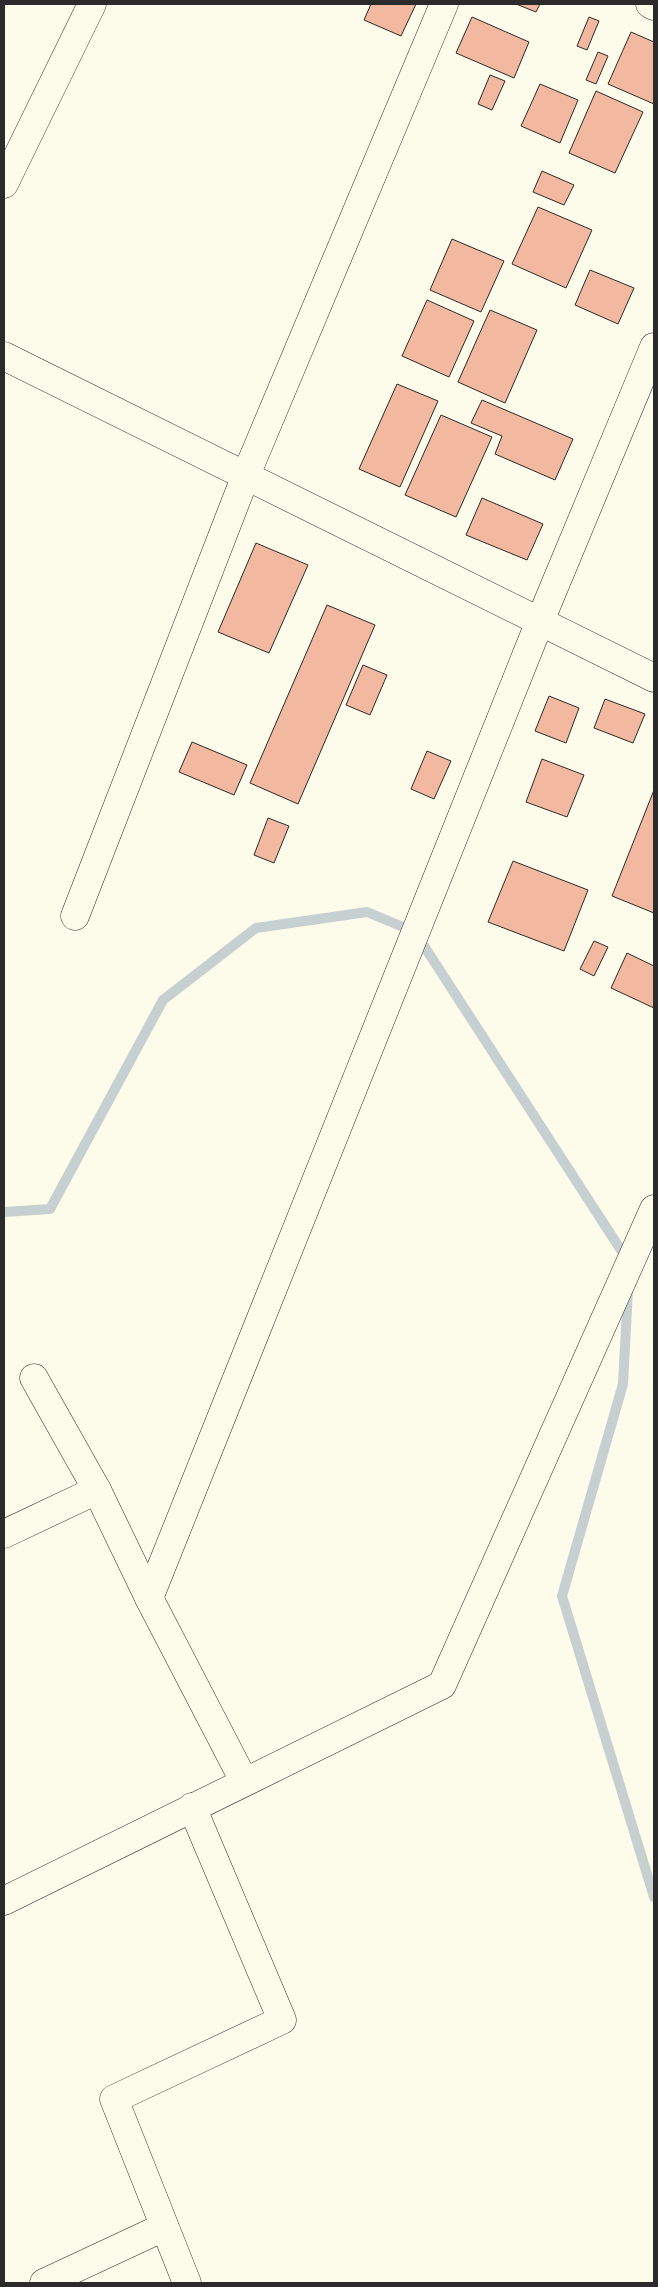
<svg xmlns="http://www.w3.org/2000/svg" width="658" height="2287" font-family="'Space Grotesk',sans-serif">
  <style>
    .lines { fill: none; stroke-linecap: round; stroke-linejoin: round }
    .stream { stroke: #c7d0d0; stroke-width: 10 }
    .building { fill: #f2b8a0; stroke: #2b2b2b }
    .street-casing { stroke: #2b2b2b; stroke-width: 29 }
    .street { stroke: #fdfbea; stroke-width: 28 }
  </style>
  <rect width="100%" height="100%" fill="#fdfbea"/>
  <g class="lines">
    <!-- stream -->
    <g class="stream">
      <path d="M 4,1212 L 50,1209 L 163,1000 L 256,928 L 367,912 L 415,932 L 628,1261"/>
      <path d="M 628,1290 L 623,1384 L 562,1596 L 654,1897"/>
    </g>
  </g>
  <!-- building -->
  <g class="building">
    <path d="M 371,4 L 416,4 L 401,36 L 364,20 Z"/>
    <path d="M 516,4 L 540,4 L 536,12 Z"/>
    <path d="M 472,17 L 529,42 L 514,78 L 456,53 Z"/>
    <path d="M 589,17 L 599,21 L 587,50 L 577,46 Z"/>
    <path d="M 631,32 L 654,42 L 654,104 L 608,84 Z"/>
    <path d="M 598,52 L 608,56 L 596,84 L 586,80 Z"/>
    <path d="M 490,75 L 505,81 L 492,110 L 478,104 Z"/>
    <path d="M 540,84 L 578,100 L 560,143 L 521,126 Z"/>
    <path d="M 596,91 L 643,112 L 615,173 L 569,153 Z"/>
    <path d="M 542,171 L 574,185 L 564,205 L 533,192 Z"/>
    <path d="M 538,207 L 592,230 L 566,288 L 512,264 Z"/>
    <path d="M 452,239 L 504,261 L 481,312 L 430,290 Z"/>
    <path d="M 590,270 L 634,288 L 618,324 L 575,305 Z"/>
    <path d="M 427,300 L 474,321 L 449,377 L 402,356 Z"/>
    <path d="M 490,310 L 537,330 L 505,403 L 458,382 Z"/>
    <path d="M 397,384 L 438,401 L 400,487 L 359,469 Z"/>
    <path d="M 482,400 L 573,439 L 555,480 L 495,454 L 502,436 L 471,423 Z"/>
    <path d="M 441,415 L 492,437 L 456,517 L 405,495 Z"/>
    <path d="M 482,498 L 543,524 L 527,560 L 466,535 Z"/>
    <path d="M 256,543 L 308,565 L 269,653 L 218,632 Z"/>
    <path d="M 327,605 L 375,625 L 298,804 L 250,783 Z"/>
    <path d="M 363,665 L 387,675 L 370,715 L 346,705 Z"/>
    <path d="M 549,696 L 579,708 L 566,743 L 535,731 Z"/>
    <path d="M 605,699 L 645,714 L 633,743 L 594,728 Z"/>
    <path d="M 192,742 L 247,765 L 234,795 L 179,772 Z"/>
    <path d="M 427,751 L 451,761 L 434,799 L 411,789 Z"/>
    <path d="M 542,759 L 584,775 L 567,817 L 526,802 Z"/>
    <path d="M 654,790 L 654,913 L 612,896 Z"/>
    <path d="M 268,818 L 289,826 L 274,863 L 254,855 Z"/>
    <path d="M 513,861 L 588,890 L 564,951 L 488,922 Z"/>
    <path d="M 594,941 L 608,947 L 594,976 L 580,969 Z"/>
    <path d="M 627,953 L 654,966 L 654,1008 L 611,988 Z"/>
  </g>
  <g class="lines">
    <!-- street casing -->
    <g class="street-casing">
      <g id="street">
        <path d="M 650,4 L 654,6"/>
        <path d="M 4,184 L 92,4"/>
        <path d="M 4,356 L 654,678"/>
        <path d="M 75,916 L 246,475 L 444,4"/>
        <path d="M 34,1378 L 97,1490 L 149,1598 L 244,1781"/>
        <path d="M 4,1534 L 97,1490"/>
        <path d="M 149,1598 L 540,621 L 654,347"/>
        <path d="M 4,1901 L 442,1685 L 654,1209"/>
        <path d="M 44,2283 L 164,2227"/>
        <path d="M 187,2283 L 114,2099 L 282,2020 L 192,1807"/>
      </g>
    </g>
    <!-- street -->
    <use href="#street" class="street"/>
  </g>
  <!-- border -->
  <rect width="658" height="2287" fill="none" stroke="#2b2b2b" stroke-width="10"/>
</svg>
